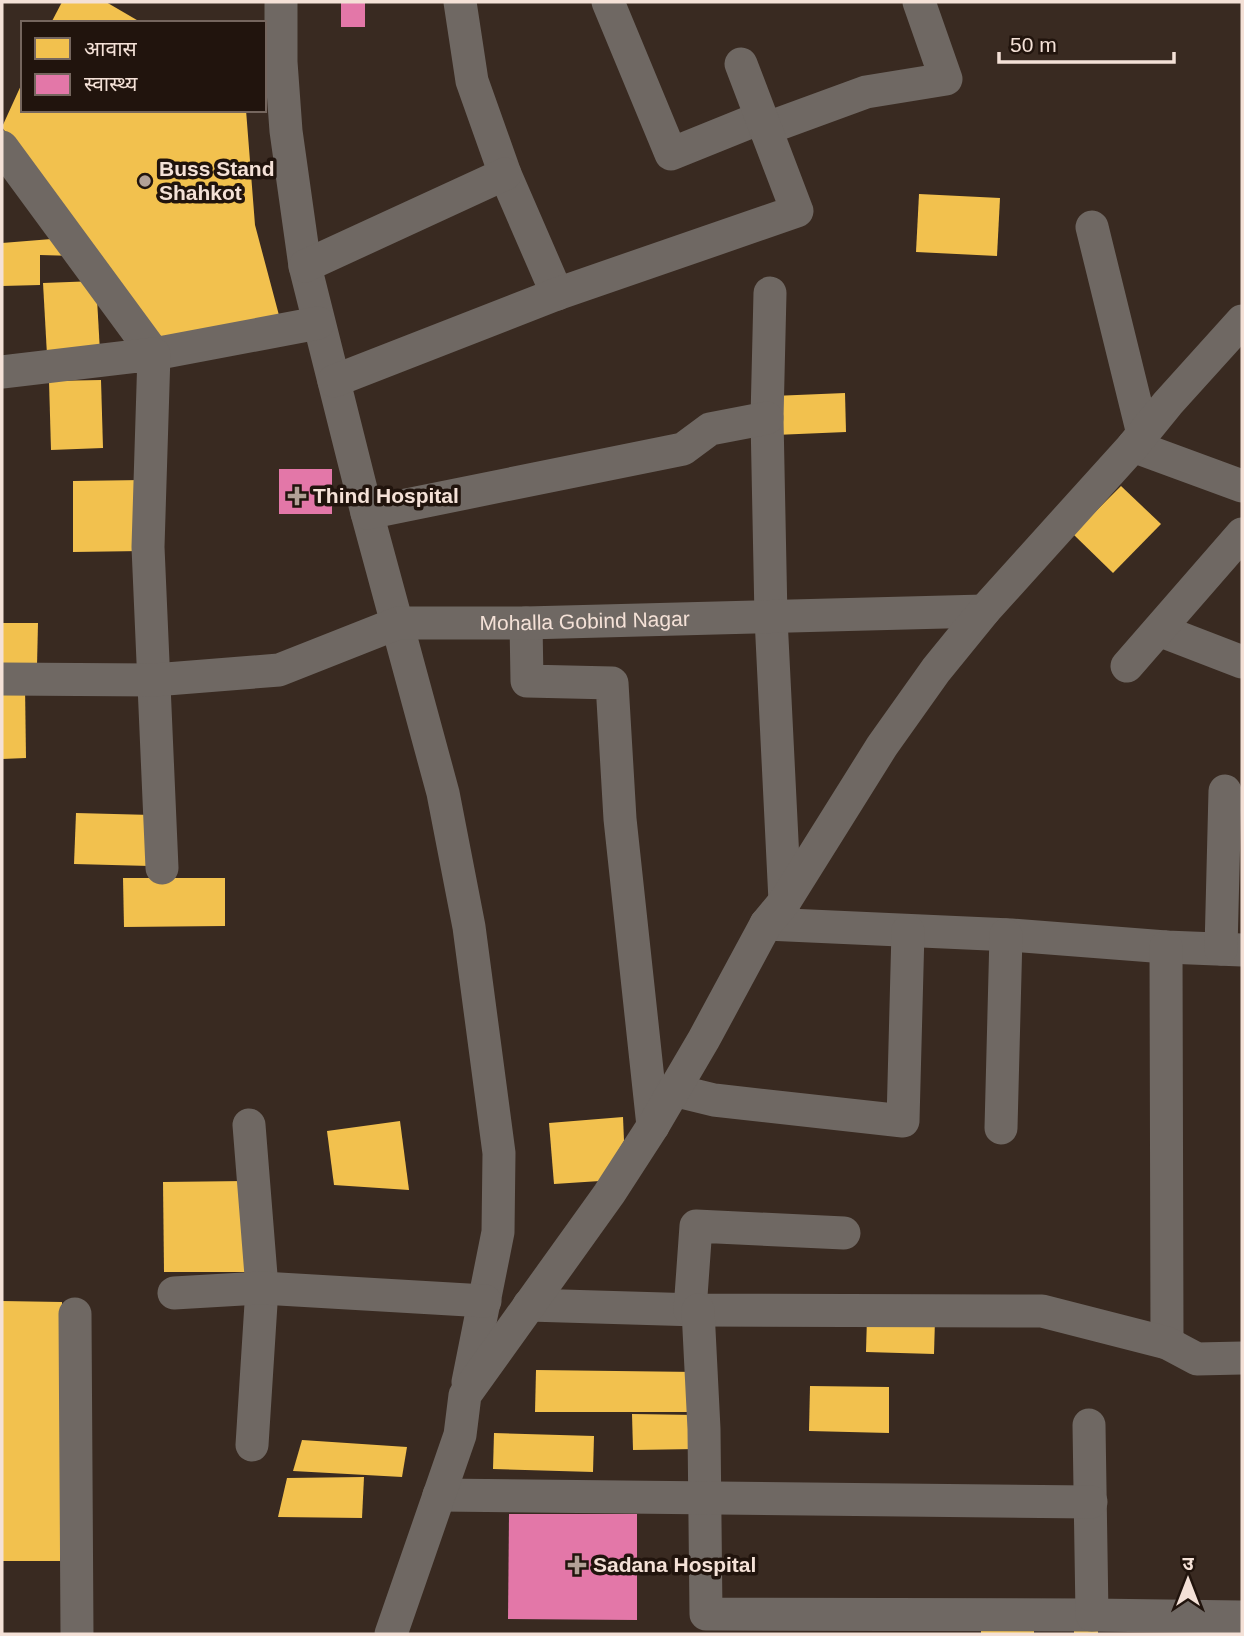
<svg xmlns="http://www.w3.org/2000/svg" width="1244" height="1636" font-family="Arial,'Noto Sans Devanagari',sans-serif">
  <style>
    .homes { fill: #f2c14e }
    .health { fill: #e377a8 }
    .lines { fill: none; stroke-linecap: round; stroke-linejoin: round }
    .minor { stroke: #6f6863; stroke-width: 33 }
    .poi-dot { fill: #b3a197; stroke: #21140d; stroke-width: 2.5 }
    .labels { text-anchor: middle; stroke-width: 7; stroke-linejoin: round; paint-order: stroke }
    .poi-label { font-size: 21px; font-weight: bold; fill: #f4e1d7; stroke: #21140d; text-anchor: start }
    .street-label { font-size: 21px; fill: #f4e1d7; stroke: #21140d }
  </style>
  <rect width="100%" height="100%" fill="#392a21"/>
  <!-- homes -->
  <g class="homes">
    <path d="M 62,2 L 106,2 L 142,23 L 51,23 Z"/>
    <path d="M 23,81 L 23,110 L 246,110 L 255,225 L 280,319 L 151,343 L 2,127 Z"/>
    <path d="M 919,194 L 1000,198 L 997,256 L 916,252 Z"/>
    <path d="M 64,238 L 75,256 L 40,255 L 40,285 L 2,286 L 2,243 Z"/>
    <path d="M 96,281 L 100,352 L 47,355 L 43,283 Z"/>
    <path d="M 101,380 L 103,448 L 51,450 L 49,381 Z"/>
    <path d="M 845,393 L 846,432 L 775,435 L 773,396 Z"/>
    <path d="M 142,480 L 142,551 L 73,552 L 73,481 Z"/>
    <path d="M 1121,486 L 1161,524 L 1113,573 L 1073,534 Z"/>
    <path d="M 2,623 L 38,623 L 37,666 L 2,665 Z"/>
    <path d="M 2,686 L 25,686 L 26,758 L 2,759 Z"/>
    <path d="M 76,813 L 152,815 L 150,866 L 74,864 Z"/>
    <path d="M 123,878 L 225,878 L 225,926 L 124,927 Z"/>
    <path d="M 623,1117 L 624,1141 L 600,1181 L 554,1184 L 549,1123 Z"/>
    <path d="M 400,1121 L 409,1190 L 334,1185 L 327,1131 Z"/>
    <path d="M 245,1181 L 245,1272 L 164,1272 L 163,1182 Z"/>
    <path d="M 2,1301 L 62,1302 L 60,1561 L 2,1561 Z"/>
    <path d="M 867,1317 L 935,1319 L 934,1354 L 866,1352 Z"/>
    <path d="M 536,1370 L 697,1372 L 696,1412 L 535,1412 Z"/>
    <path d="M 810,1386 L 889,1387 L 889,1433 L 809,1431 Z"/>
    <path d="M 632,1414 L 696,1415 L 697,1449 L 633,1450 Z"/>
    <path d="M 494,1433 L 594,1436 L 593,1472 L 493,1469 Z"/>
    <path d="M 302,1440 L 407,1447 L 402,1477 L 293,1471 Z"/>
    <path d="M 364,1477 L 362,1518 L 278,1517 L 287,1478 Z"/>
    <path d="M 1034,1629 L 1034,1634 L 981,1634 L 981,1630 Z"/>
    <rect x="1074" y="1629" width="24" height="5"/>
  </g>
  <!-- health -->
  <g class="health">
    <rect x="341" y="2" width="24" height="25"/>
    <rect x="279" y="469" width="53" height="45"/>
    <path d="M 509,1514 L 637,1514 L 637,1620 L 508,1619 Z"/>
  </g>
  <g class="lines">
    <!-- minor -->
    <g class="minor">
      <path d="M 281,2 L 281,62 L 286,131 L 305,266 L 367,513 L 443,793 L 469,927 L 499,1153 L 498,1232 L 468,1382"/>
      <path d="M 460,2 L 472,81 L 505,174 L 557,294"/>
      <path d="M 608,2 L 671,154 L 760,118"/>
      <path d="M 765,129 L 866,92 L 946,79 L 919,2"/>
      <path d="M 2,147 L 154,354 L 318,323"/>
      <path d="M 1092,227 L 1143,434"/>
      <path d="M 305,266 L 505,174"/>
      <path d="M 770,293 L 767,418 L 771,618 L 785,901"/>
      <path d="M 2,372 L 154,354 L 148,547 L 162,868"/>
      <path d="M 334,381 L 557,294 L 797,211 L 741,64"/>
      <path d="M 1133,446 L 1242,486"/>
      <path d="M 367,513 L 683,449 L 710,429 L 767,418"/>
      <path d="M 526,623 L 527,681 L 612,683 L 620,819 L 653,1126"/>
      <path d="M 1159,630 L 1242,662"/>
      <path d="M 1127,666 L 1242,534"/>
      <path id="s1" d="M 2,679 L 154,680 L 279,670 L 398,623 L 526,623 L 984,611"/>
      <path d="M 766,924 L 1011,935 L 1166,947 L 1242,950"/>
      <path d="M 1166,947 L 1167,1343"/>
      <path d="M 1221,949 L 1225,791"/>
      <path d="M 673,1090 L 714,1100 L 903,1121 L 908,931"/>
      <path d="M 249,1125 L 262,1288 L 252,1445"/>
      <path d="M 1001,1128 L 1006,935"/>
      <path d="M 174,1293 L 262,1288 L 485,1301"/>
      <path d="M 529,1305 L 698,1310 L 1042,1311 L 1167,1343 L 1197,1359 L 1242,1358"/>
      <path d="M 690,1310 L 696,1226 L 844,1233"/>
      <path d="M 698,1310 L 704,1429 L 706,1614 L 1092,1615"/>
      <path d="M 75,1314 L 77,1634"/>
      <path d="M 1089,1425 L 1092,1615 L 1242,1617"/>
      <path d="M 439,1495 L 1091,1502"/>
      <path d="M 391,1634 L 460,1435 L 465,1395 L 609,1194 L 653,1126 L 704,1039 L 766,924 L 785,901 L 882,746 L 936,670 L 984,611 L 1133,446 L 1168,403 L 1242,321"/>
    </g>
  </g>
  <!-- markers -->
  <g class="poi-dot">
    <circle cx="145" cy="181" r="7"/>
    <path d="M293.5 485.5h7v7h7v7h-7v7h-7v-7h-7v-7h7z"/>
    <path d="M573.5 1554.5h7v7h7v7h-7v7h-7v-7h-7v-7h7z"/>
  </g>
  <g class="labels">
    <!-- poi labels -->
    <g class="poi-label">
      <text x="159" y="176">Buss Stand<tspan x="159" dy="24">Shahkot</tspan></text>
      <text x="313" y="503">Thind Hospital</text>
      <text x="593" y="1572">Sadana Hospital</text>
    </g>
    <!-- street labels -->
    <g class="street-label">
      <text dy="7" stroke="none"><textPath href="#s1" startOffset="592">Mohalla Gobind Nagar</textPath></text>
    </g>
  </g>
  <!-- border -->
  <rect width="1244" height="1636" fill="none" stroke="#f4e1d7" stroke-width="7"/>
  <!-- legend -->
  <rect x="21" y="21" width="245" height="91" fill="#21140d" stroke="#75665e" stroke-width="2"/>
  <rect x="35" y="38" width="35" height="21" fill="#f2c14e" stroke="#75665e" stroke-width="2"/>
  <text x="84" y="56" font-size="21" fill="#f4e1d7">आवास</text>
  <rect x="35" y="74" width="35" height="21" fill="#e377a8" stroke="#75665e" stroke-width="2"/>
  <text x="84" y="91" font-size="21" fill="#f4e1d7">स्वास्थ्य</text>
  <!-- north arrow -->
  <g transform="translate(1188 1580)" stroke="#21140d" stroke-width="5" paint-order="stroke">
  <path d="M0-5L12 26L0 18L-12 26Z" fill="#f4e1d7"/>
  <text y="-10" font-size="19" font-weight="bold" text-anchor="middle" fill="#f4e1d7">उ</text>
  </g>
  <!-- scale -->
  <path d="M999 52v10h175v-10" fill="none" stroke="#f4e1d7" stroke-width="3.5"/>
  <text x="1010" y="52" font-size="21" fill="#f4e1d7" stroke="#21140d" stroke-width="5" paint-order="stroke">50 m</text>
</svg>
